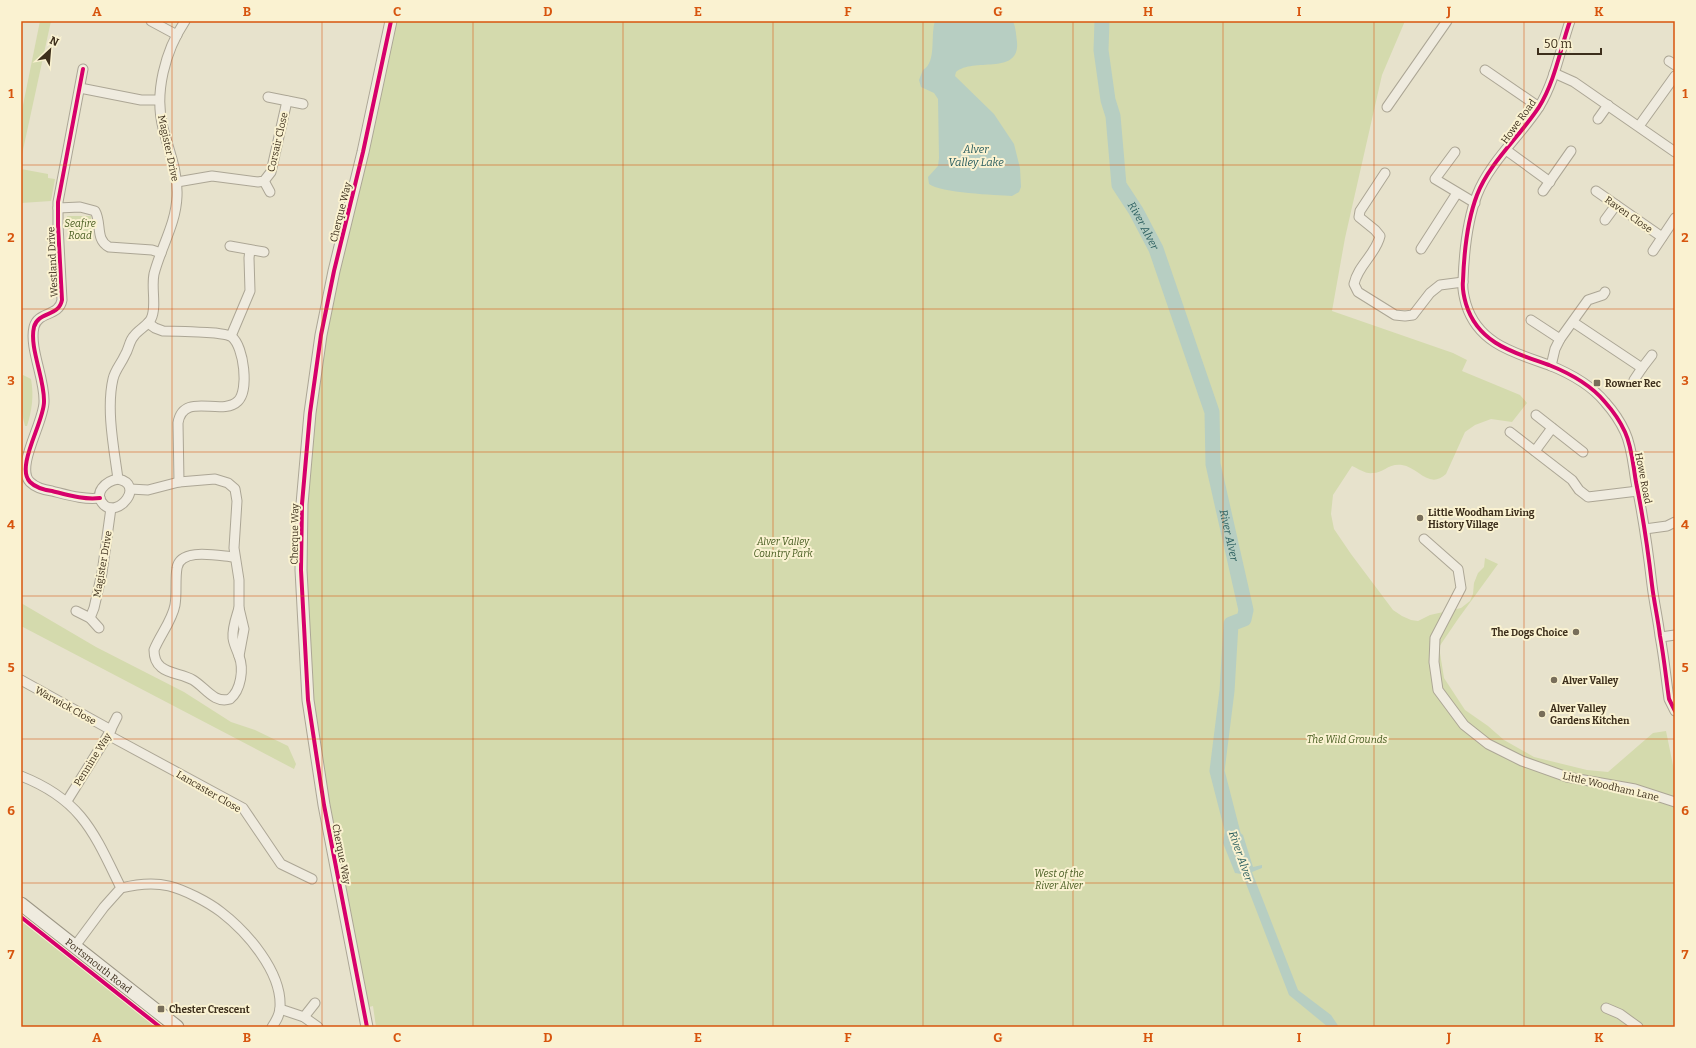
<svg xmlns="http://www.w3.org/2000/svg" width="1696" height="1048" font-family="Bitter,serif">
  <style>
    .green { fill: #d4daad }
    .water { fill: #b7cec2 }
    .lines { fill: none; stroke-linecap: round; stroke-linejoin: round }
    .river { stroke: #b7cec2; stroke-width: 15 }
    .minor-casing { stroke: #aca695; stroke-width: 11 }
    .tertiary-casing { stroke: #aca695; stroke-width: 13 }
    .secondary-casing { stroke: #9c9685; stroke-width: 15 }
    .minor { stroke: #efebdf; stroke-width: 9 }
    .tertiary { stroke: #efebdf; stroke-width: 11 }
    .secondary { stroke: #efebdf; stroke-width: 13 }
    .cycleway-casing { stroke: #faf2d1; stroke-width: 6 }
    .cycleway { stroke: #d6006c; stroke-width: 4 }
    .grid { fill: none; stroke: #d7550e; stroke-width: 1; stroke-opacity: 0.55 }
    .poi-dot { fill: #786e5a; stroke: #faf2d1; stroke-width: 1.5 }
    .labels { text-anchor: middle; stroke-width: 4; stroke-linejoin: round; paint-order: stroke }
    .street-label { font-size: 10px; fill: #3d2f1c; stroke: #faf2d1 }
    .park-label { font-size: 10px; font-style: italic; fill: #475c20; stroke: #faf2d1 }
    .poi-label { font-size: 10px; font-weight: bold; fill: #3d2f1c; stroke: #faf2d1; text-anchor: start }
    .water-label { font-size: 11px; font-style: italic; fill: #295d5e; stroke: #faf2d1 }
    .neatline { fill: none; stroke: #d7550e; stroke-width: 1.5 }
    .grid-label { font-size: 13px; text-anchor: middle; font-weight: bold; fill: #d7550e }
  </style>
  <rect width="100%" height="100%" fill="#e7e2cc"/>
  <!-- green -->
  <g class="green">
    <path d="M 40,21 L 51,21 L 21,159 L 21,115 Z"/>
    <path d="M 391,21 L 1405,21 L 1382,75 L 1345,238 L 1332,311 L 1453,353 L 1467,360 L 1462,371 L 1520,395 L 1527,403 L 1512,422 L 1491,419 L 1475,425 L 1465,432 L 1446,474 C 1429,490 1418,467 1402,465 C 1389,463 1383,473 1373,473 C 1365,474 1359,469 1352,466 L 1333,495 L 1331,514 L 1334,529 L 1351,554 L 1393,610 L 1402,616 L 1411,620 L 1418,621 L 1430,615 L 1461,608 L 1470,601 L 1473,594 L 1474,583 L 1478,573 L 1484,567 L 1485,558 L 1498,564 L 1458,619 L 1439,647 L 1444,678 L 1465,710 L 1488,726 L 1504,740 L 1534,757 L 1587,770 L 1608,772 L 1653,733 L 1666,731 L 1675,775 L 1675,1027 L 376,1027 L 373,1006 L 369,1007 L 356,939 L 324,805 L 301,570 L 310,413 Z"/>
    <path d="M 21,169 L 48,174 L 48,178 L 55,179 L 51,201 L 21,203 Z"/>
    <path d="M 67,216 L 91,216 L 92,241 L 69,241 Z"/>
    <path d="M 23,375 L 31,379 C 34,396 32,410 27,426 L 25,426 C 20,408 21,393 23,375 Z"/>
    <path d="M 21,603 L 96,647 L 184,692 L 231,722 L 255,730 L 288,746 L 296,764 L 294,769 L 21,626 Z"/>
    <path d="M 21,921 L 157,1027 L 21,1027 Z"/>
  </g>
  <!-- water -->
  <g class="water">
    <path d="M 935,21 L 1013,21 C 1016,28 1016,35 1017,42 C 1020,76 974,57 956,72 L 955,76 L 994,114 L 1014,144 L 1020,168 L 1021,187 L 1019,192 L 1012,196 C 996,195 940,193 929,184 L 928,177 L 938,166 L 939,158 L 938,99 L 934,93 L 921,87 L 919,80 L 923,70 C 937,62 930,36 935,21 Z"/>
    <path d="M 1233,820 L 1238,831 L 1243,835 L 1253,867 L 1262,865 L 1262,868 L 1252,872 L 1298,990 L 1331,1015 L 1339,1027 L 1328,1027 L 1289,995 L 1245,881 L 1241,874 L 1235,873 L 1223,843 L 1226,824 Z"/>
  </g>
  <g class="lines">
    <!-- river -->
    <path class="river" id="s1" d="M 1102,21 L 1101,50 L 1108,100 L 1113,116 L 1119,185 L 1136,211 L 1156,249 L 1212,412 L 1213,464 L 1246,610 L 1244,619 L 1231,624 L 1227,691 L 1217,771 L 1235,841"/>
    <!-- minor casing -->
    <g class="minor-casing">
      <g id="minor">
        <path d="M 151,21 L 177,35"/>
        <path d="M 1570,21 C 1560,50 1555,81 1539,107 C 1521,135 1489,163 1477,195 C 1467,221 1464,253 1463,281 C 1462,289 1464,297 1466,304 C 1478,344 1515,353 1549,365 C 1569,373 1591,385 1605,402 C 1613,411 1620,421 1625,432 C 1632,447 1633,465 1636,482 C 1643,516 1648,550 1652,585 C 1654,602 1658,619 1660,636 C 1664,657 1666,678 1669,699 L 1675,711"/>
        <path d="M 1669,61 L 1675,65"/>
        <path d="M 83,69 L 58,202 L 58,225 L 62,300 C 59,317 38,311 34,327 C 29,348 45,379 44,402 C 44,422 15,467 30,482 C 36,488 45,490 52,491 C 68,495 84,500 100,498"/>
        <path d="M 1485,70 L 1539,107"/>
        <path d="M 1554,73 L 1574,82 L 1675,152"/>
        <path d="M 80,88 L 141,100 L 159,100"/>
        <path d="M 268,97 L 303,104"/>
        <path d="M 1387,107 L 1447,21"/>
        <path d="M 1598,119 L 1608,105"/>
        <path d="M 1639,126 L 1675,76"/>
        <path d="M 1506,150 L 1550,182"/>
        <path d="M 1455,152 L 1435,179 L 1475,203"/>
        <path d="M 1385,173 L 1360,211 L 1359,217 L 1375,230 L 1380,236 C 1376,254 1358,265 1354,284 L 1358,292 L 1395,315 L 1405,316 L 1413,315 L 1430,293 L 1440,285 L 1463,282"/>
        <path d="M 264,181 L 270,192"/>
        <path d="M 177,182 L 212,176 L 258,182 L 264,181 L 271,172 L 287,101"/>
        <path d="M 1543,191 L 1571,151"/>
        <path d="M 1596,191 L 1662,237"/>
        <path d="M 58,208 L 80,207 L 95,211 C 102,223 95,240 109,247 L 152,250 L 161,253"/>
        <path d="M 1605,220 L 1616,205"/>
        <path d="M 230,246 L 264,252"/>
        <path d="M 1421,249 L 1457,193"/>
        <path d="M 1653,251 L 1675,218"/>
        <path d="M 1531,320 L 1560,339"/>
        <path d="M 1573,322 L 1642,368 L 1652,355"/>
        <path d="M 148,323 L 155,328 L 163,331 C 180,331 198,332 215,333 C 220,334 228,334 232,337 C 244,347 249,390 238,401 C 222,417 183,391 178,423 L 179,482"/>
        <path d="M 231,336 L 250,291 L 249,258 L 250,250"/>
        <path d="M 1551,366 L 1555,349 L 1560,339 L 1588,300 L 1603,295 L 1605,292"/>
        <path d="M 1634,380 L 1642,368"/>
        <path d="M 1536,415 L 1583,452"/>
        <path d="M 1510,432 L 1572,480 L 1579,490 L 1588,497 L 1638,491"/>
        <path d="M 1535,451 L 1552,428"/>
        <path d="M 118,479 C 114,449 106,409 113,379 C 115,370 121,364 125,355 C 129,349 129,341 134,336 C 138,330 147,326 151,319 C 157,307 151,288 154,274 C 161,247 176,224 177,196 C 178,171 169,151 163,128 C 154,93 165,51 185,21"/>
        <path d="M 118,479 C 146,485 118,518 104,505 C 92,493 106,481 118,479 Z"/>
        <path d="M 130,489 L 148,490 L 179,482 L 215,479 L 228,483 L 235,489 L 237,501 L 234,548 L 239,580 L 239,608 L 244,629 L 239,656"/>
        <path d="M 1645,529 L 1667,526 L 1675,522"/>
        <path d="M 1424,539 L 1458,569 L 1461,588 L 1435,638 L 1434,662 L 1438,690 L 1464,725 L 1488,744 L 1522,761 L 1567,777 L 1635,789 L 1675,802"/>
        <path d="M 234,557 C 219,556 180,547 177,568 C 175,580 177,593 175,605 C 172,621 160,635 154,650 C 154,656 156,663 161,667 C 169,674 183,674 193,680 C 205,687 214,704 230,699 C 241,690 244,669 239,656 C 237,650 234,645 233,638 C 232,628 236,618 239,608"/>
        <path d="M 76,611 L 90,618 L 99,628"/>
        <path d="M 90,618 L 94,608 L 102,573 L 111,508"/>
        <path d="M 1661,637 L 1675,635"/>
        <path d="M 21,680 L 111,730"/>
        <path d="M 108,735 L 243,808 L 281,864 L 312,879"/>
        <path d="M 21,776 C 82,800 94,833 121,888 L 104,907 L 75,946"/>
        <path d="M 67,801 L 108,735 L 117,717"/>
        <path d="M 121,888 C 137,884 153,882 169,886 C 185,890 208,902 221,912 C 247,932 282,972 280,1007 C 280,1015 276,1021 272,1027"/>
        <path d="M 1606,1008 L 1620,1014 L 1638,1027"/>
        <path d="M 280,1009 L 304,1017 L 318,1027"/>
        <path d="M 304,1017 L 315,1003"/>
      </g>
    </g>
    <!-- tertiary casing -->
    <g class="tertiary-casing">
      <path id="tertiary" d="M 367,1027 L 324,805 L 308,700 L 301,570 L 302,504 L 310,413 L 321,335 L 334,271 L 363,152 L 391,21"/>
    </g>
    <!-- secondary casing -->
    <g class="secondary-casing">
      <g id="secondary">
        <path id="s2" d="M 21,904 L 177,1027"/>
      </g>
    </g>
    <!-- minor -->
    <use href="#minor" class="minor"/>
    <!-- tertiary -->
    <use href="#tertiary" class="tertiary"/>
    <!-- secondary -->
    <use href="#secondary" class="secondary"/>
    <!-- cycleway casing -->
    <g class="cycleway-casing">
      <g id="cycleway">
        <path d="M 1570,21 C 1560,50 1555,81 1539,107 C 1521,135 1489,163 1477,195 C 1467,221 1464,253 1463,281 C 1462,289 1464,297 1466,304 C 1478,344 1515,353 1549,365 C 1569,373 1591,385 1605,402 C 1613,411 1620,421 1625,432 C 1632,447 1633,465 1636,482 C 1643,516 1648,550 1652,585 C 1654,602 1658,619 1660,636 C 1664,657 1666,678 1669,699 L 1675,711"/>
        <path d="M 83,69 L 58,202 L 58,225 L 62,300 C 59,317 38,311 34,327 C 29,348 45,379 44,402 C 44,422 15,467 30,482 C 36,488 45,490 52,491 C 68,495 84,500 100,498"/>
        <path d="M 21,917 L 160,1027"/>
        <path d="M 367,1027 L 324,805 L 308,700 L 301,570 L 302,504 L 310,413 L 321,335 L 334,271 L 363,152 L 391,21"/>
      </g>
    </g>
    <!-- cycleway -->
    <use href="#cycleway" class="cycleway"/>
  </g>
  <!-- grid -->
  <path class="grid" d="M 172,21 L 172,1027M 322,21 L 322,1027M 473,21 L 473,1027M 623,21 L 623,1027M 773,21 L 773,1027M 923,21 L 923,1027M 1073,21 L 1073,1027M 1223,21 L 1223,1027M 1374,21 L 1374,1027M 1524,21 L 1524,1027M 21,165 L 1675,165M 21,309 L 1675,309M 21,452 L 1675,452M 21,596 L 1675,596M 21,739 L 1675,739M 21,883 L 1675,883"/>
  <!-- markers -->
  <g class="poi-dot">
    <rect x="1593" y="379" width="8" height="8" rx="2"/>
    <circle cx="1420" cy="518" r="4"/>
    <circle cx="1576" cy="632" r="4"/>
    <circle cx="1554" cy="680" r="4"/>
    <circle cx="1542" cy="714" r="4"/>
    <rect x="157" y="1005" width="8" height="8" rx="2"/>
  </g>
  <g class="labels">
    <!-- street labels -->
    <g class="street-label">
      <text transform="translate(1518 121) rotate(-54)" y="4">Howe Road</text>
      <text transform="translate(277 142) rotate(-77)" y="4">Corsair Close</text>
      <text transform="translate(169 148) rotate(78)" y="4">Magister Drive</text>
      <text transform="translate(340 212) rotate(-76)" y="4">Cherque Way</text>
      <text transform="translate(1629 214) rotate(35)" y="4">Raven Close</text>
      <text transform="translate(52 262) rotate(-93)" y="4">Westland Drive</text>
      <text transform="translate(1644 478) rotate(79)" y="4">Howe Road</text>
      <text transform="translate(294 534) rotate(-89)" y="4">Cherque Way</text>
      <text transform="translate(102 564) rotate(-80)" y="4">Magister Drive</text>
      <text transform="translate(66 705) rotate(29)" y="4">Warwick Close</text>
      <text transform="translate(92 759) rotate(-58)" y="4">Pennine Way</text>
      <text transform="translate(1611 786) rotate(13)" y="4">Little Woodham Lane</text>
      <text transform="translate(209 791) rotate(30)" y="4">Lancaster Close</text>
      <text transform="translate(342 854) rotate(79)" y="4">Cherque Way</text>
      <text dy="4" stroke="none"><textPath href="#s2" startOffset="99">Portsmouth Road</textPath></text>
    </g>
    <!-- park labels -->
    <g class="park-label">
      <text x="80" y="227">Seafire<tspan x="80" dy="12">Road</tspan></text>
      <text x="783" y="545">Alver Valley<tspan x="783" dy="12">Country Park</tspan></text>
      <text x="1347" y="743">The Wild Grounds</text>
      <text x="1059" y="877">West of the<tspan x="1059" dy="12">River Alver</tspan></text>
    </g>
    <!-- poi labels -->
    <g class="poi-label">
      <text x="1605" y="387">Rowner Rec</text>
      <text x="1428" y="516">Little Woodham Living<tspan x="1428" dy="12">History Village</tspan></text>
      <text x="1568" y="636" text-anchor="end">The Dogs Choice</text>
      <text x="1562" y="684">Alver Valley</text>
      <text x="1550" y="712">Alver Valley<tspan x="1550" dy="12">Gardens Kitchen</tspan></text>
      <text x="169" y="1013">Chester Crescent</text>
    </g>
    <!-- water labels -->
    <g class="water-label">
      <text x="976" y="153">Alver<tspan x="976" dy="13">Valley Lake</tspan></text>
      <text dy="4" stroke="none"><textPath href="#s1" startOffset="213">River Alver</textPath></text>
      <text dy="4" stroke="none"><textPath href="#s1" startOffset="537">River Alver</textPath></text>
      <text transform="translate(1241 856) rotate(71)" y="4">River Alver</text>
    </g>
  </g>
  <!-- border -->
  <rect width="1696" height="1048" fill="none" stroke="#faf2d1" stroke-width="44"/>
  <!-- north arrow -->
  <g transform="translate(50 50) rotate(26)" stroke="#faf2d1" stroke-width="3" paint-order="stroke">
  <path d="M0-3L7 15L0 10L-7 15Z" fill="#3d2f1c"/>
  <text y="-6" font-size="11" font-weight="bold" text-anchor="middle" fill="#3d2f1c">N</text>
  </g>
  <!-- scale -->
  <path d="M1538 48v6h63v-6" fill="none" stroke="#3d2f1c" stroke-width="2"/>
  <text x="1544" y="48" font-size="12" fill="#3d2f1c" stroke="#faf2d1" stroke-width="3" paint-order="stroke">50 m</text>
  <rect x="22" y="22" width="1652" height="1004" class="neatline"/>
  <g class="grid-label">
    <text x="97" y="16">A</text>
    <text x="247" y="16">B</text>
    <text x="397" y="16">C</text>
    <text x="548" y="16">D</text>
    <text x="698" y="16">E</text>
    <text x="848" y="16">F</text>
    <text x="998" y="16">G</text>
    <text x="1148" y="16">H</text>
    <text x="1299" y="16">I</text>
    <text x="1449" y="16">J</text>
    <text x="1599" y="16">K</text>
    <text x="11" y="98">1</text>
    <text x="1685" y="98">1</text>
    <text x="11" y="242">2</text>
    <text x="1685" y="242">2</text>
    <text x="11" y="385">3</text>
    <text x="1685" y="385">3</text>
    <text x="11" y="529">4</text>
    <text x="1685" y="529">4</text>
    <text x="11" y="672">5</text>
    <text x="1685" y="672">5</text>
    <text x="11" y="815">6</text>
    <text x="1685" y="815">6</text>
    <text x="11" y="959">7</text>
    <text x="1685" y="959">7</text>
    <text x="97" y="1042">A</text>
    <text x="247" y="1042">B</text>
    <text x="397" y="1042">C</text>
    <text x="548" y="1042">D</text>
    <text x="698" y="1042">E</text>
    <text x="848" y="1042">F</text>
    <text x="998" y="1042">G</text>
    <text x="1148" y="1042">H</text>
    <text x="1299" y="1042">I</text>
    <text x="1449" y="1042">J</text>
    <text x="1599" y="1042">K</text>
  </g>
</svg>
